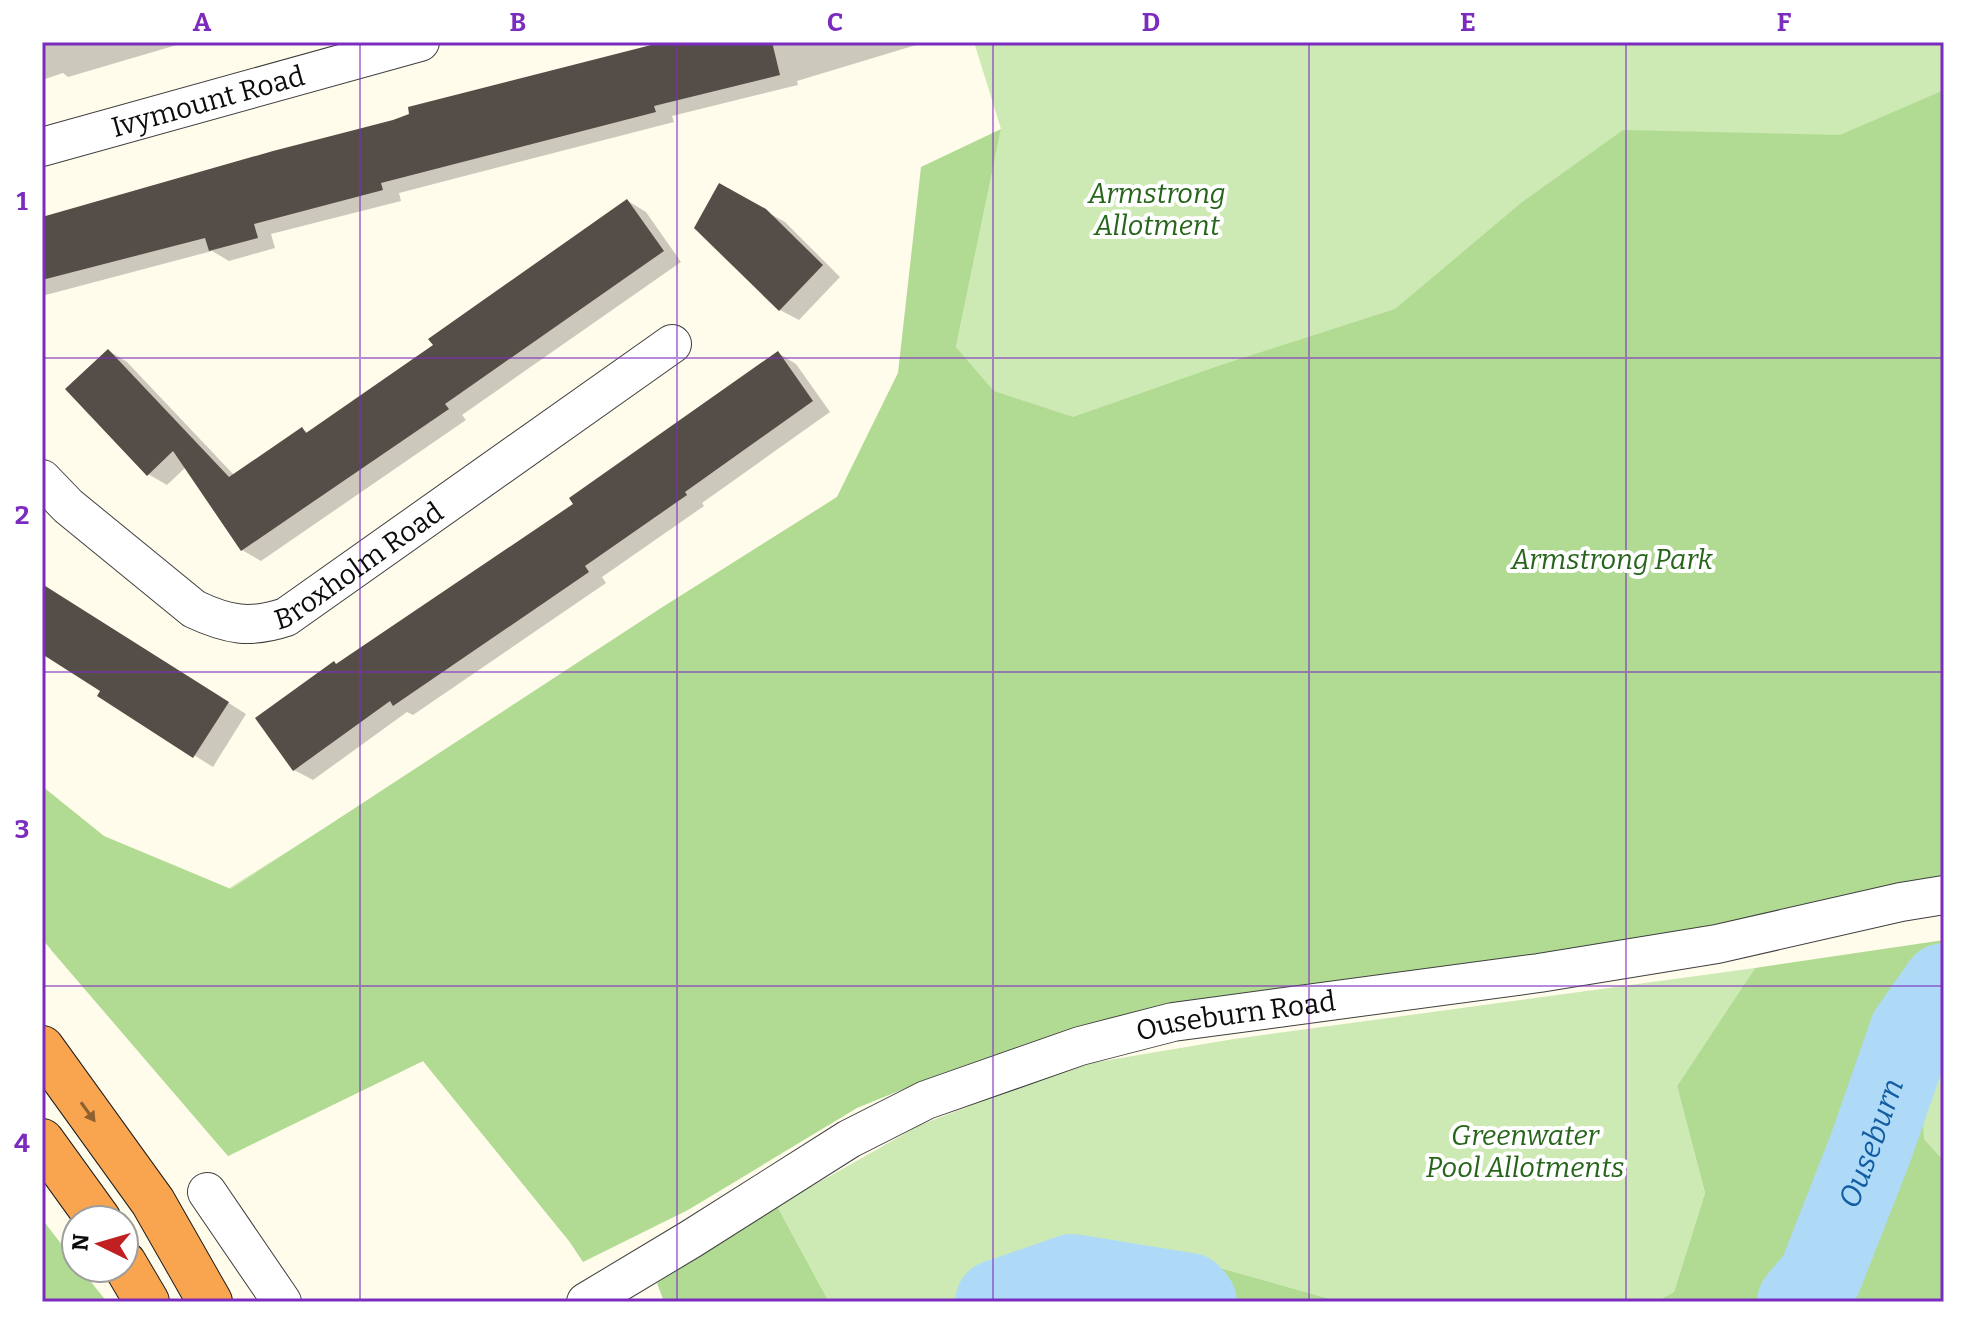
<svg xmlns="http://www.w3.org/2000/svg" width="1986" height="1344" font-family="Bitter,serif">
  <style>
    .green { fill: #ceeab4 }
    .forest { fill: #b1db93 }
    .shadow { fill: #0003 }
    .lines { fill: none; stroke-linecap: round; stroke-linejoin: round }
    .river { stroke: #aedaf8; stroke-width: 84 }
    .building { fill: #554e48 }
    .street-casing { stroke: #3f3f3f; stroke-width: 40 }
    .highway-casing { stroke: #1d1d1d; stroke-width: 46 }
    .street { stroke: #fff; stroke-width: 38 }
    .highway { stroke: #f9a44f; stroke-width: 44 }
    .oneway { fill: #8e6031 }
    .grid { fill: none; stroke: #7b2cbf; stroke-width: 2; stroke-opacity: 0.55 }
    .labels { text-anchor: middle; stroke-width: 8; stroke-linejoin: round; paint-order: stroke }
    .street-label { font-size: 28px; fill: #0c0c0c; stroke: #fff }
    .park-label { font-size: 28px; font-style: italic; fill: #27651b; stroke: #fff }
    .water-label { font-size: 30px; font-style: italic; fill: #125da1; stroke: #fff }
    .neatline { fill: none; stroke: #7b2cbf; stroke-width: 3 }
    .grid-label { font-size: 26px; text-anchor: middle; font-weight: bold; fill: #7b2cbf }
  </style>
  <rect width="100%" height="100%" fill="#fffceb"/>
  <!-- green -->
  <g class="green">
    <path d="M 974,42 L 1944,42 L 1944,841 L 999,996 L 569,1241 L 423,1061 L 228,1156 L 50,949 L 147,940 L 372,798 L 837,497 L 898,373 L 993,390 L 956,347 L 1001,129 Z"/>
    <path d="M 1755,968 L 1677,1086 L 1705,1193 L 1674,1292 L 1655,1302 L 1341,1302 L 1199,1262 L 1055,1255 L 957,1302 L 829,1302 L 777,1206 L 920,1125 L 1073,1066 L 1234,1039 Z"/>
    <path d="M 1944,1040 L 1944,1161 L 1924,1139 L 1922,1081 L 1932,1041 Z"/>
  </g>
  <!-- forest -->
  <g class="forest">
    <path d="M 1944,90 L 1944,880 L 1547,957 L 1133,1017 L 1034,1041 L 943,1073 L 857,1108 L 688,1210 L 583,1262 L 569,1241 L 423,1061 L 228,1156 L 42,939 L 42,786 L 104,836 L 231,889 L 661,608 L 837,497 L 898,373 L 921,167 L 1001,129 L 956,347 L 994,391 L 1073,417 L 1221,365 L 1395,309 L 1521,203 L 1623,130 L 1840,135 Z"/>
    <path d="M 1944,940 L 1944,1040 L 1932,1041 L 1922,1081 L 1924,1139 L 1944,1161 L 1944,1302 L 1655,1302 L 1674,1292 L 1705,1193 L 1677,1086 L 1755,968 Z"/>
    <path d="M 777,1206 L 829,1302 L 664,1302 L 657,1283 Z"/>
    <path d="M 42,1219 L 76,1263 L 76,1268 L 80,1268 L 107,1302 L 42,1302 Z"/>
    <path d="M 1055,1255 L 1199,1262 L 1341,1302 L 958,1302 Z"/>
  </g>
  <!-- shadow -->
  <g class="shadow">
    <path d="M 42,42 L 187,42 L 68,77 L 63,73 L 42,80 Z"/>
    <path d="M 671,42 L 926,42 L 797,81 L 798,85 L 672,116 L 674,122 L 399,193 L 401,201 L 271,234 L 275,248 L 229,261 L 212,251 L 42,296 L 42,219 Z"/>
    <path d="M 720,186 L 785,222 L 840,277 L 799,320 L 780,310 Z"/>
    <path d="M 628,201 L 646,212 L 681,262 L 462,415 L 466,420 L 261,561 L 242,550 L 186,467 L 167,485 L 148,474 L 109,351 L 127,362 L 234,475 L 302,429 L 309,433 L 436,346 Z"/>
    <path d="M 778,353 L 796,364 L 830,412 L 702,503 L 704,506 L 602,577 L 606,583 L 413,715 L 407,712 L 313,780 L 294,770 L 337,666 L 576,505 Z"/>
    <path d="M 42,584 L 246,714 L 213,767 L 99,696 L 103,690 L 42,652 Z"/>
  </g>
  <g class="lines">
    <!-- river -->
    <g class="river">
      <path d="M 997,1302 L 1072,1276 L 1189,1295 L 1195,1302"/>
      <path id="s1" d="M 1799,1302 L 1820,1277 L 1871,1147 L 1911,1032 L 1944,985"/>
    </g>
  </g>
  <!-- building -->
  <g class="building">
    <path d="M 663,42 L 772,42 L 780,75 L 654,106 L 656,112 L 381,183 L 383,190 L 254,224 L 258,238 L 209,251 L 205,238 L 42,280 L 42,217 L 273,151 L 393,120 L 409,114 L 408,107 Z"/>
    <path d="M 719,183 L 766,209 L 823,265 L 779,311 L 694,228 Z"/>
    <path d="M 627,199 L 664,251 L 445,404 L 449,409 L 241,551 L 173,451 L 147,476 L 65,389 L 108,349 L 229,477 L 302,427 L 306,433 L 433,345 L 428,339 Z"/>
    <path d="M 778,351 L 813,401 L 685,492 L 687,495 L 585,566 L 589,572 L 393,706 L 390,701 L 293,771 L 255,718 L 334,661 L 336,664 L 573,504 L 569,498 Z"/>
    <path d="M 42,584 L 229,702 L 193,758 L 97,696 L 100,691 L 42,654 Z"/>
  </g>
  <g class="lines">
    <!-- street casing -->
    <g class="street-casing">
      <g id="street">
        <path id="s2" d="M 42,147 L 420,42"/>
        <path id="s3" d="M 42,479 L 68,506 L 194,609 C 228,625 250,629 286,617 L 672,344"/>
        <path d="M 207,1192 L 282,1302"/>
        <path id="s4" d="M 586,1302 L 691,1239 L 849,1139 L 926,1100 L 1080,1046 L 1173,1022 L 1539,973 L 1717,944 L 1901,902 L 1944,895"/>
      </g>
    </g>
    <!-- highway casing -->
    <g class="highway-casing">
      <g id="highway">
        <path d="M 42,1048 L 153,1202 L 210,1302"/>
        <path d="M 42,1141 L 99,1220"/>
        <path d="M 124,1263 L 147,1302"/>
      </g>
    </g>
    <!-- street -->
    <use href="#street" class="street"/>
    <!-- highway -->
    <use href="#highway" class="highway"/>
  </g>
  <!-- one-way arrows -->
  <defs><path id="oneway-solid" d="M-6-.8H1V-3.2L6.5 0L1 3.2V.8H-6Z" transform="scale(2)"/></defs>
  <use class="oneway" href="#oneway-solid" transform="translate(88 1112) rotate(54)"/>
  <!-- grid -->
  <path class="grid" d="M 360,42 L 360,1302M 677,42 L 677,1302M 993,42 L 993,1302M 1309,42 L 1309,1302M 1626,42 L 1626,1302M 42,358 L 1944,358M 42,672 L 1944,672M 42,986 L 1944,986"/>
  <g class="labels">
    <!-- street labels -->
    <g class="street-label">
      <text dy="10" stroke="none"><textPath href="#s2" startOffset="172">Ivymount Road</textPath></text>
      <text dy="10" stroke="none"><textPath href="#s3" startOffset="384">Broxholm Road</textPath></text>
      <text dy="10" stroke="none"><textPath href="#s4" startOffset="718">Ouseburn Road</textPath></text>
    </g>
    <!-- park labels -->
    <g class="park-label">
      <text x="1157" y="203">Armstrong<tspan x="1157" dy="32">Allotment</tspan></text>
      <text x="1612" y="569">Armstrong Park</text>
      <text x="1525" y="1145">Greenwater<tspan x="1525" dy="32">Pool Allotments</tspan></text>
    </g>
    <!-- water labels -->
    <g class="water-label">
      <text dy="10" stroke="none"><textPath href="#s1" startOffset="176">Ouseburn</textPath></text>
    </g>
  </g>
  <!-- border -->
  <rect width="1986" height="1344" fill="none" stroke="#ffffff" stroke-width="88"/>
  <!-- north arrow -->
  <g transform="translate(100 1244) rotate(275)"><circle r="38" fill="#ffffff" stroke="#9e9e9e" stroke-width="2"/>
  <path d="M0-6L14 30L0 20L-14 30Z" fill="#c02021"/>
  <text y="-12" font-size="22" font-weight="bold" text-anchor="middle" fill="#0c0c0c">N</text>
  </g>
  <rect x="44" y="44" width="1898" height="1256" class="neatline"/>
  <g class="grid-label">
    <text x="202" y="31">A</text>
    <text x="518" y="31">B</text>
    <text x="835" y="31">C</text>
    <text x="1151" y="31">D</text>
    <text x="1468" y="31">E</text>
    <text x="1784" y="31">F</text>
    <text x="22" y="210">1</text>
    <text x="22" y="524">2</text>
    <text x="22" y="838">3</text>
    <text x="22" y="1152">4</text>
  </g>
</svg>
